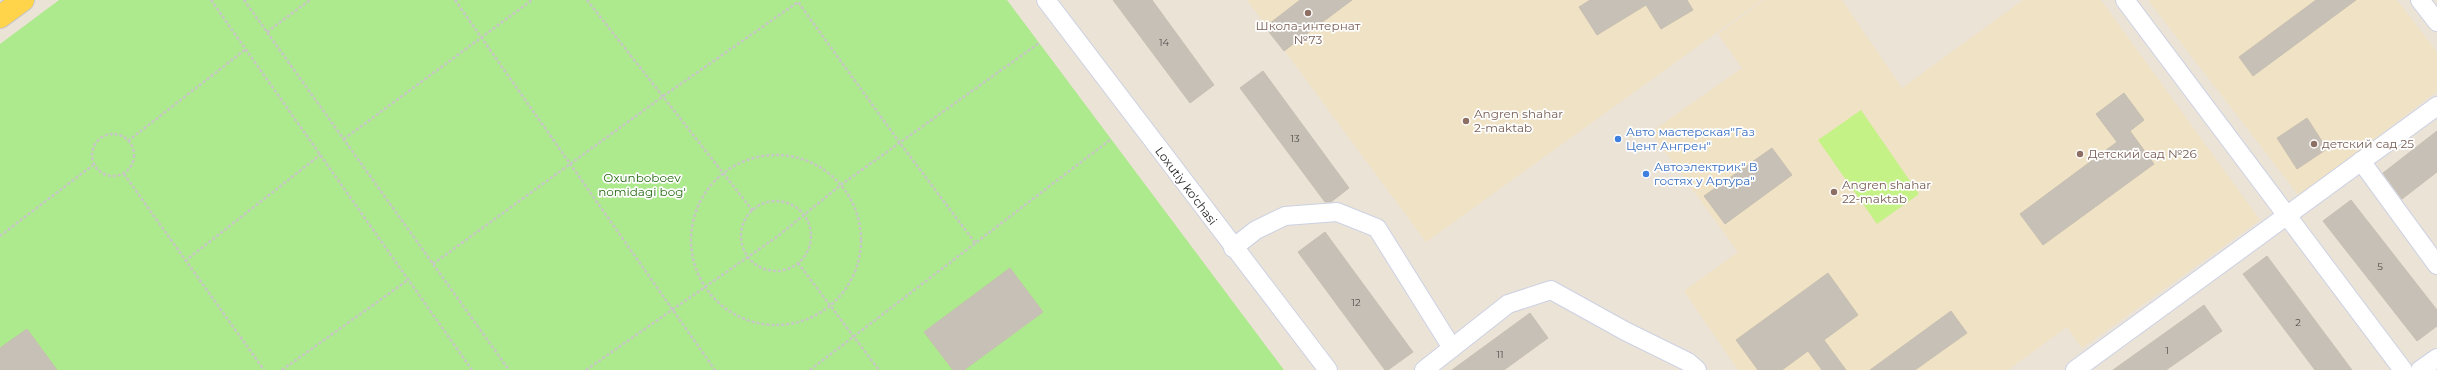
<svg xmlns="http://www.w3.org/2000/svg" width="2437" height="370" font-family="Montserrat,sans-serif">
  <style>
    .education { fill: #f0e2c4 }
    .green { fill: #ade98d }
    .pitch { fill: #c5f287 }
    .building { fill: #c7c0b7; stroke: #c7bfb1 }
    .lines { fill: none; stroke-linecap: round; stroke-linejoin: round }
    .minor-casing { stroke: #ccd1e3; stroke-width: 20 }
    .major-casing { stroke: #c7c7c7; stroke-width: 24 }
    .path { stroke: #c7c7c7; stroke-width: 2.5; stroke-dasharray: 3 2; stroke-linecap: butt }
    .minor { stroke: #fff; stroke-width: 18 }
    .major { stroke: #ffd34a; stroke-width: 22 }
    .education-dot { fill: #8d6e63; stroke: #fff; stroke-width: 1.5 }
    .shop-dot { fill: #3f7fe0; stroke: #fff; stroke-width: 1.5 }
    .labels { text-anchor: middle; stroke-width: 3.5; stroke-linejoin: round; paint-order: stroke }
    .number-label { font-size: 10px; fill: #504e4c }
    .education-label { font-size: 12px; fill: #785e54; stroke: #fff; text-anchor: start }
    .shop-label { font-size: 12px; fill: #366cbe; stroke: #fff; text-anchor: start }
    .park-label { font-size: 12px; fill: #256a12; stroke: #fff }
    .street-label { font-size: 12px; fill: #282828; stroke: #fff }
  </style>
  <rect width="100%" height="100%" fill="#ece3d7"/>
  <!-- education -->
  <g class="education">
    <path d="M 1247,0 L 1762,0 L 1426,242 Z"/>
    <path d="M 1764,0 L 1842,0 L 1902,88 L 2023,0 L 2101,0 L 2260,220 L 2082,348 L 2067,327 L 2008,370 L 1738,370 L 1684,291 L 1738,252 L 1651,132 L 1742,68 L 1718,34 Z"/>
    <path d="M 2148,0 L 2397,0 L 2437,52 L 2437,91 L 2300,197 Z"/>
  </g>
  <!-- green -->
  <path class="green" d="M 59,0 L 1007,0 L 1284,370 L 0,370 L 0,44 Z"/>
  <!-- pitch -->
  <path class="pitch" d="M 1861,110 L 1919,194 L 1877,224 L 1818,140 Z"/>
  <!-- building -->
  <g class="building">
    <path d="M 1113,0 L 1152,0 L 1214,85 L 1190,103 Z"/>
    <path d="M 1300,0 L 1352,0 L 1284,51 L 1265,27 Z"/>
    <path d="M 1590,0 L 1687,0 L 1693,10 L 1661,29 L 1646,5 L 1597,35 L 1579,7 Z"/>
    <path d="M 2316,0 L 2356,0 L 2253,76 L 2239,57 Z"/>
    <path d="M 1263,71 L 1349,188 L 1331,202 L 1325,202 L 1240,88 Z"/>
    <path d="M 2124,93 L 2144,120 L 2130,131 L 2154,164 L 2043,245 L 2020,214 L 2117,142 L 2096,114 Z"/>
    <path d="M 2307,118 L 2327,149 L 2297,169 L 2277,138 Z"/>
    <path d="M 2437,131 L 2437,172 L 2402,199 L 2383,173 Z"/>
    <path d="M 1772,148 L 1792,175 L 1725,224 L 1704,196 Z"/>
    <path d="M 2351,200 L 2437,310 L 2437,326 L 2417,341 L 2323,221 Z"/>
    <path d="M 1325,232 L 1413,352 L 1388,370 L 1385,370 L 1298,252 Z"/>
    <path d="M 2267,256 L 2352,370 L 2315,370 L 2243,274 Z"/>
    <path d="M 1010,268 L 1043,312 L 964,370 L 953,370 L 924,332 Z"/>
    <path d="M 1828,273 L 1858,315 L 1824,340 L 1846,370 L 1822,370 L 1808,351 L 1782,370 L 1758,370 L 1736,340 Z"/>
    <path d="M 2204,305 L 2222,331 L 2166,370 L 2113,370 Z"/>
    <path d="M 1951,311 L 1967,333 L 1915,370 L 1870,370 Z"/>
    <path d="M 1530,313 L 1548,338 L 1504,370 L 1452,370 Z"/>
    <path d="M 27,329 L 57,370 L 0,370 L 0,348 Z"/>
  </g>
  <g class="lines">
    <!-- minor casing -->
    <g class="minor-casing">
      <g id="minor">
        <path d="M 1046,0 L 1328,370"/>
        <path d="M 2125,0 L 2403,370"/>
        <path d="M 2420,0 L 2437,22"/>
        <path d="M 2361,161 L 2437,265"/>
        <path d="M 1233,248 L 1256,230 L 1285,216 L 1337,212 L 1377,228 L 1452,348"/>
        <path d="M 1424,370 L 1508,304 L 1551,290 L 1625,331 L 1688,362 L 1697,370"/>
        <path d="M 2075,370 L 2437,106"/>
        <path d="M 2420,370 L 2437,358"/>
      </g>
    </g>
    <!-- major casing -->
    <g class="major-casing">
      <path id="major" d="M 0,17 L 23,0"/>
    </g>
    <!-- path -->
    <g class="path">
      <path d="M 211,0 L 472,370"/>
      <path d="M 244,0 L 509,370"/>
      <path d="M 455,0 L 715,370"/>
      <path d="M 587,0 L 753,211"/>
      <path d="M 267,32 L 310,0"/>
      <circle cx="113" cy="155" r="21"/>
      <path d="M 344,139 L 532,0"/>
      <path d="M 128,141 L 246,49"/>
      <circle cx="776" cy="240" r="85"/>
      <path d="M 124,174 L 264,370"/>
      <circle cx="776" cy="236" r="35"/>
      <path d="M 0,236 L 93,165"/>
      <path d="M 185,261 L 320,155"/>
      <path d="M 798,263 L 879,370"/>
      <path d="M 433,264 L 662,97 L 798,2 L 900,143 L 976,244"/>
      <path d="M 282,370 L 408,280"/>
      <path d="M 586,370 L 778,236 L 842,184 L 1039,43"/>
      <path d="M 810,370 L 1111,139"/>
    </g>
    <!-- minor -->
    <use href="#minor" class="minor"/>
    <!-- major -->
    <use href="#major" class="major"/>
  </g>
  <!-- markers -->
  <g class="education-dot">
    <circle cx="1308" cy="13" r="4"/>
    <circle cx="1466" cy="121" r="4"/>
    <circle cx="2314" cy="144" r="4"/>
    <circle cx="2080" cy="154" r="4"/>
    <circle cx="1834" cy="192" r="4"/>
  </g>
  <g class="shop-dot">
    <circle cx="1618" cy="139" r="4"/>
    <circle cx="1646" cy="174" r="4"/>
  </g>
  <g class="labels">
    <!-- number labels -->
    <g class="number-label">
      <text x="1164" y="46">14</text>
      <text x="1295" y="142">13</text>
      <text x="2380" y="270">5</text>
      <text x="1356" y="306">12</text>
      <text x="2298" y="326">2</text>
      <text x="2167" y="354">1</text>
      <text x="1500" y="358">11</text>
    </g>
    <!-- education labels -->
    <g class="education-label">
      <text x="1308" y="30" text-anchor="middle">Школа-интернат<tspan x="1308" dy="14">№73</tspan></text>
      <text x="1474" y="118">Angren shahar<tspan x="1474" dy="14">2-maktab</tspan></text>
      <text x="2322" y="148">детский сад 25</text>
      <text x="2088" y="158">Детский сад №26</text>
      <text x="1842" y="189">Angren shahar<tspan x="1842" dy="14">22-maktab</tspan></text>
    </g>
    <!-- shop labels -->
    <g class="shop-label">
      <text x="1626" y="136">Авто мастерская"Газ<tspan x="1626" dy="14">Цент Ангрен"</tspan></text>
      <text x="1654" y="171">Автоэлектрик" В<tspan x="1654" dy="14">гостях у Артура"</tspan></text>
    </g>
    <!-- park labels -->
    <g class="park-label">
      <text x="642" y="182">Oxunboboev<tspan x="642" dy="14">nomidagi bog'</tspan></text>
    </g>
    <!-- street labels -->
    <g class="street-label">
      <text transform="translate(1186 186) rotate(53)" y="4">Loxutiy ko'chasi</text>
    </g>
  </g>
</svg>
